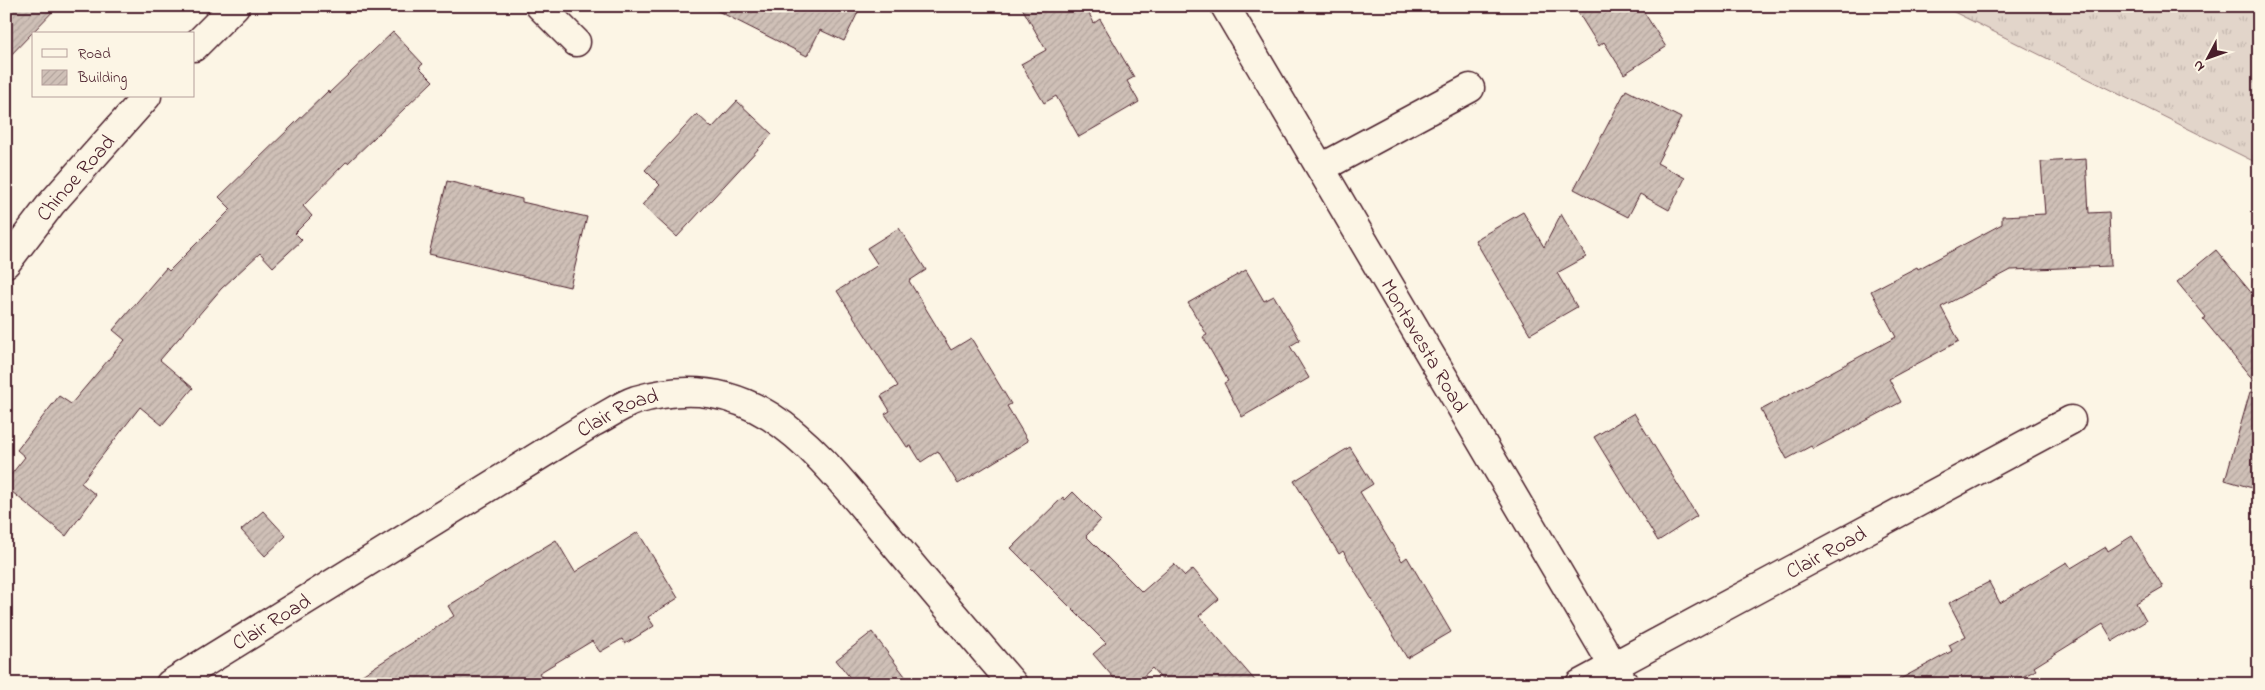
<svg xmlns="http://www.w3.org/2000/svg" width="2265" height="690" font-family="'Indie Flower',sans-serif">
  <style>
    .grass { fill: url(#grass-tufts); stroke: #967a7a }
    .building { fill: url(#building-hatch); stroke: #4a1f2b }
    .lines { fill: none; stroke-linecap: round; stroke-linejoin: round }
    .minor-casing { stroke: #4a1f2b; stroke-width: 31 }
    .minor { stroke: #fcf5e5; stroke-width: 28 }
    .labels { text-anchor: middle; stroke-width: 5; stroke-linejoin: round; paint-order: stroke }
    .street-label { font-size: 21px; fill: #4a1f2b; stroke: #fcf5e5 }
  </style>
  <defs>
    <pattern id="grass-tufts" width="24" height="20" patternUnits="userSpaceOnUse" patternTransform="scale(1.25)"><rect width="24" height="20" fill="#e2d5ca"/><path d="M3 7l-1-3M5 7V3M7 7l1-3M15 17l-1-3M17 17v-4M19 17l1-3" fill="none" stroke="#c3b6ae"/></pattern>
    <pattern id="building-hatch" width="6" height="6" patternUnits="userSpaceOnUse" patternTransform="scale(1.25)"><rect width="6" height="6" fill="#cfc0b7"/><path d="M-1 1l2-2M0 6l6-6M5 7l2-2" fill="none" stroke="#b3a59e"/></pattern>
  </defs>
  <rect width="100%" height="100%" fill="#fcf5e5"/>
  <filter id="ink" filterUnits="userSpaceOnUse"><feTurbulence type="fractalNoise" baseFrequency=".02" numOctaves="2"/><feDisplacementMap in="SourceGraphic" scale="10" xChannelSelector="R" yChannelSelector="G"/><feConvolveMatrix kernelMatrix="1 2 1 2 8 2 1 2 1" color-interpolation-filters="sRGB"/></filter>
  <g filter="url(#ink)">
    <!-- grass -->
    <path class="grass" d="M 1942,6 L 2259,6 L 2259,164 Z"/>
    <!-- building -->
    <g class="building">
      <path d="M 6,6 L 58,6 L 6,60 Z"/>
      <path d="M 708,6 L 861,6 L 844,41 L 820,30 L 807,56 Z"/>
      <path d="M 1021,6 L 1085,6 L 1094,23 L 1100,19 L 1134,77 L 1127,81 L 1139,102 L 1079,137 L 1056,96 L 1044,103 L 1021,64 L 1046,50 Z"/>
      <path d="M 1574,6 L 1640,6 L 1666,47 L 1624,74 L 1604,42 L 1599,46 Z"/>
      <path d="M 393,32 L 423,64 L 419,67 L 433,81 L 348,163 L 346,162 L 303,206 L 312,216 L 295,233 L 302,240 L 273,267 L 260,253 L 221,289 L 160,360 L 193,388 L 162,425 L 140,407 L 81,483 L 96,495 L 66,536 L 6,487 L 6,481 L 25,457 L 17,450 L 59,396 L 71,404 L 125,340 L 113,330 L 166,268 L 169,271 L 231,209 L 219,197 L 328,91 L 329,93 Z"/>
      <path d="M 1626,90 L 1681,118 L 1657,163 L 1685,178 L 1669,210 L 1640,194 L 1628,217 L 1574,189 Z"/>
      <path d="M 737,101 L 772,134 L 677,237 L 642,205 L 660,185 L 645,170 L 697,114 L 712,128 Z"/>
      <path d="M 2086,159 L 2089,213 L 2109,212 L 2111,266 L 2011,270 L 1941,307 L 1959,341 L 1889,379 L 1901,402 L 1813,449 L 1811,446 L 1787,459 L 1761,410 L 1896,337 L 1871,291 L 1917,267 L 1918,269 L 2002,224 L 2002,216 L 2045,214 L 2041,162 Z"/>
      <path d="M 447,181 L 522,199 L 522,202 L 587,217 L 570,287 L 429,254 Z"/>
      <path d="M 1523,212 L 1544,247 L 1561,214 L 1586,257 L 1557,273 L 1577,307 L 1530,334 L 1475,240 Z"/>
      <path d="M 899,228 L 926,270 L 909,281 L 951,350 L 971,338 L 1011,404 L 1007,406 L 1028,441 L 958,484 L 938,451 L 921,462 L 911,446 L 907,447 L 885,414 L 890,411 L 881,396 L 898,386 L 837,291 L 878,265 L 867,248 Z"/>
      <path d="M 2216,250 L 2259,302 L 2259,387 L 2203,319 L 2206,317 L 2177,282 Z"/>
      <path d="M 1246,270 L 1264,301 L 1274,296 L 1300,340 L 1290,346 L 1309,378 L 1242,417 L 1224,383 L 1228,381 L 1203,337 L 1207,335 L 1188,303 Z"/>
      <path d="M 2250,392 L 2259,393 L 2259,490 L 2225,480 Z"/>
      <path d="M 1634,413 L 1697,516 L 1658,541 L 1594,437 Z"/>
      <path d="M 1350,447 L 1373,484 L 1360,492 L 1402,561 L 1407,557 L 1451,632 L 1407,658 L 1343,551 L 1339,554 L 1294,481 Z"/>
      <path d="M 1073,492 L 1101,520 L 1086,536 L 1142,592 L 1174,564 L 1185,576 L 1193,569 L 1219,599 L 1199,616 L 1258,684 L 1166,684 L 1152,668 L 1135,684 L 1119,684 L 1093,654 L 1106,643 L 1011,548 L 1063,497 L 1065,500 Z"/>
      <path d="M 263,511 L 286,536 L 265,556 L 241,530 Z"/>
      <path d="M 638,532 L 678,598 L 648,617 L 654,626 L 625,644 L 622,639 L 600,652 L 592,641 L 539,673 L 546,684 L 348,684 L 454,616 L 448,606 L 556,540 L 575,572 Z"/>
      <path d="M 2132,536 L 2163,587 L 2136,603 L 2146,621 L 2113,641 L 2103,624 L 2034,667 L 2036,670 L 2009,684 L 1891,684 L 1952,651 L 1949,645 L 1966,636 L 1949,603 L 1989,582 L 2000,603 L 2067,562 L 2071,568 L 2106,547 L 2108,551 Z"/>
      <path d="M 872,632 L 911,684 L 855,684 L 836,660 Z"/>
    </g>
    <g class="lines">
      <!-- minor casing -->
      <g class="minor-casing">
        <g id="minor">
          <path d="M 540,6 L 576,42"/>
          <path id="s1" d="M 1225,6 L 1624,684"/>
          <path d="M 194,47 L 235,6"/>
          <path d="M 1321,168 L 1470,88"/>
          <path id="s2" d="M 6,263 L 51,204 L 147,96"/>
          <path id="s3" d="M 170,684 L 592,423 C 606,416 621,405 636,400 C 756,364 817,453 885,533 C 927,584 970,634 1013,684"/>
          <path id="s4" d="M 1580,684 L 2071,420"/>
        </g>
      </g>
      <!-- minor -->
      <use href="#minor" class="minor"/>
    </g>
  </g>
  <g class="labels">
    <!-- street labels -->
    <g class="street-label">
      <text dy="7" stroke="none"><textPath href="#s2" startOffset="110">Chinoe Road</textPath></text>
      <text dy="7" stroke="none"><textPath href="#s1" startOffset="394">Montavesta Road</textPath></text>
      <text dy="7" stroke="none"><textPath href="#s3" startOffset="524">Clair Road</textPath></text>
      <text dy="7" stroke="none"><textPath href="#s4" startOffset="279">Clair Road</textPath></text>
      <text dy="7" stroke="none"><textPath href="#s3" startOffset="119">Clair Road</textPath></text>
    </g>
  </g>
  <!-- margin -->
  <rect width="2265" height="690" fill="none" stroke="#fcf5e5" stroke-width="25"/>
  <rect x="12" y="12" width="2240" height="665" fill="none" stroke="#4a1f2b" stroke-width="2" filter="url(#ink)"/>
  <!-- legend -->
  <rect x="32" y="32" width="162" height="65" fill="#fcf5e5" stroke="#b59f9b"/>
  <rect x="42" y="49" width="25" height="8" fill="#fcf5e5" stroke="#b59f9b"/>
  <text x="78" y="58" font-size="15" fill="#4a1f2b">Road</text>
  <rect x="42" y="70" width="25" height="15" fill="url(#building-hatch)" stroke="#b59f9b"/>
  <text x="78" y="82" font-size="15" fill="#4a1f2b">Building</text>
  <!-- north arrow -->
  <g transform="translate(2208 58) rotate(229)" stroke="#fcf5e5" stroke-width="4" paint-order="stroke">
  <path d="M0-4L9 19L0 12L-9 19Z" fill="#4a1f2b"/>
  <text y="-8" font-size="14" font-weight="bold" text-anchor="middle" fill="#4a1f2b">N</text>
  </g>
</svg>
